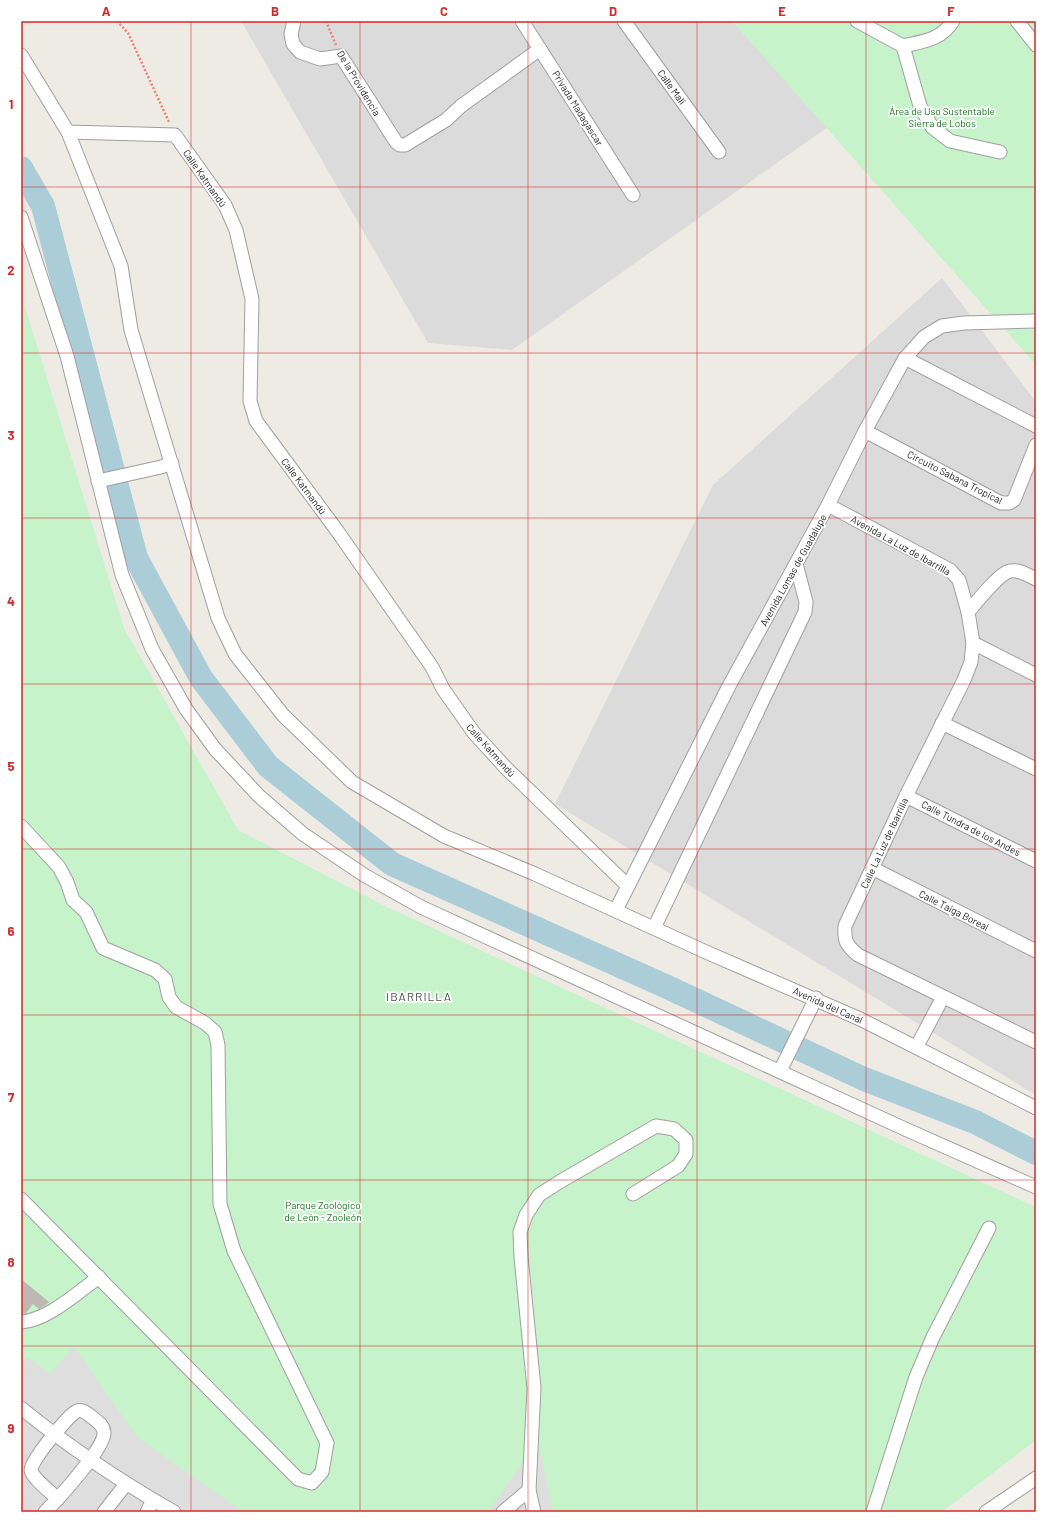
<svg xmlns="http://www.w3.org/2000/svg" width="1057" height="1533" font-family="Barlow,sans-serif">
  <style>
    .residential { fill: #dcdbdb }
    .park { fill: #c6f3ca }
    .parking { fill: #dedede }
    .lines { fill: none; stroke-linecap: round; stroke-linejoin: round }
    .river { stroke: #aacdd7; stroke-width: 24 }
    .building { fill: #beb7b2 }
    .minor-casing { stroke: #9f9f9f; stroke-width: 15 }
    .path { stroke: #eb8379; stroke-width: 2.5; stroke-dasharray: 2 2; stroke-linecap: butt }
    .minor { stroke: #fff; stroke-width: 13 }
    .grid { fill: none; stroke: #d62828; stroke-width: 1; stroke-opacity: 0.55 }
    .labels { text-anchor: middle; stroke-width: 3.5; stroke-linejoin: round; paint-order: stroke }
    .street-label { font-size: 10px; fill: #1e1e1e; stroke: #fff }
    .park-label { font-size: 10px; fill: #17711e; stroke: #fff }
    .quarter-label { font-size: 12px; letter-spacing: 1px; fill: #515151; stroke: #fff }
    .neatline { fill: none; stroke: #d62828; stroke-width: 1.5 }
    .grid-label { font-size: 13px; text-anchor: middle; font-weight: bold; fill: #d62828 }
  </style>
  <rect width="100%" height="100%" fill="#eeebe5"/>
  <!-- residential -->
  <g class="residential">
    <path d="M 241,21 L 978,21 L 512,350 L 428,343 Z"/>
    <path d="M 942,278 L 1036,402 L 1036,1095 L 555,804 L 713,485 Z"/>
  </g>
  <!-- park -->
  <g class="park">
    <path d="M 732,21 L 1036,21 L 1036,365 Z"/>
    <path d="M 21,294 L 124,628 L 238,830 L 387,907 L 1036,1207 L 1036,1440 L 942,1512 L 21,1512 Z"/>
  </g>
  <!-- parking -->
  <g class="parking">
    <path d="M 74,1347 L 137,1437 L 243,1512 L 21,1512 L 21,1365 L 28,1357 L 50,1374 Z"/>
    <path d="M 538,1441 L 553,1512 L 488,1512 Z"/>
  </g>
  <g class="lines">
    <!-- river -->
    <path class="river" d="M 21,168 L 43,206 L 136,558 L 201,678 L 268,766 L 392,864 L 663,985 L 864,1079 L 975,1122 L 1036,1153"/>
  </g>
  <!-- building -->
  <path class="building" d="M 21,1279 L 49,1302 L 47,1304 L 39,1309 L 33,1304 L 26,1313 L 21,1314 Z"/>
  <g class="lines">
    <!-- minor casing -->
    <g class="minor-casing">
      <g id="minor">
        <path d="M 294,21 L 291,34 L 293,44 L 300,52 L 320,59 L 341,56 L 396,142 L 400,145 L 405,145 L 446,120 L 461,106 L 540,49"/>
        <path d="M 522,21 L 633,195"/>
        <path d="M 624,21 L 719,152"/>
        <path d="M 857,21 L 903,46 L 920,106 L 932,127 L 950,141 L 1000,152"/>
        <path d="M 1017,21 L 1036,45"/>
        <path d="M 903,46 C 924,41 941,40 953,21"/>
        <path d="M 21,55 L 68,132 L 175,135 L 225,205 L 236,230 L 252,299 L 250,401 L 256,421 L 338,532 L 432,667 L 443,689 L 474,733 L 506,768 L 628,886"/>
        <path d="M 68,132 L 121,266 L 131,330 L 218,618 L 235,654 L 283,715 L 352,782 L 444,836 L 535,874 L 706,952 L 860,1019 L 1036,1108"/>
        <path d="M 21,217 L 67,356 L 122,575 L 152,649 L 186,709 L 215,749 L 259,796 L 303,834 L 364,875 L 421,907 L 905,1129 L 1036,1187"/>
        <path d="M 905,358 L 1036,426"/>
        <path d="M 865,431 L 1001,503 L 1009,503 L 1014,500 L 1036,445"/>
        <path d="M 98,481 L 161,467 L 172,463"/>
        <path d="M 828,505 L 950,570 L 959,580 L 968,612 L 973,643 L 971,662 L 964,680 L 906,796 L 845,926 C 844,941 846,945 858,955 L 1036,1042"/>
        <path d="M 968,612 C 976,603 999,573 1010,571 C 1019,569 1029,576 1036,579"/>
        <path d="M 973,643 L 1036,675"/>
        <path d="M 942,723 L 1036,769"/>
        <path d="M 906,796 L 1036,861"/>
        <path d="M 21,826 L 59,867 L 67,882 L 73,900 L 86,912 L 103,948 L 155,970 L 165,979 L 169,997 L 176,1007 L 205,1023 L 215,1032 L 218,1045 L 220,1204 L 234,1251 L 327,1443 L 322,1472 L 312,1483 L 298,1479 L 21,1199"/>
        <path d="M 872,868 L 1036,951"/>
        <path d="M 616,910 L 729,686 L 828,505 L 865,431 L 905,358 L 924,337 L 942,326 L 964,323 L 1036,321"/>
        <path d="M 654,928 L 805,612 L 806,602 L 796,564"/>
        <path d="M 917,1046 L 943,997"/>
        <path d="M 780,1071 L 816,998"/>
        <path d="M 21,1322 C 48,1320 77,1293 99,1277"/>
        <path d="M 21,1408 C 69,1447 120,1481 174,1512"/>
        <path d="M 45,1512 C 57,1500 106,1447 104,1432 C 103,1425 98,1422 93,1418 C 88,1414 83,1409 77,1411 C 69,1414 29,1463 31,1470 C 32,1478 52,1493 58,1499"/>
        <path d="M 104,1512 L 126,1484"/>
        <path d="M 147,1512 L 153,1500"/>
        <path d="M 503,1512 L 529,1490"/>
        <path d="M 534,1512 L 529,1490 L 534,1388 L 521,1257 L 520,1232 L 526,1215 L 539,1195 L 561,1181 L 656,1126 L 674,1129 L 686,1140 L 686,1154 L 678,1166 L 633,1194"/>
        <path d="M 873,1512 L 916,1377 L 933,1337 L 989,1228"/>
        <path d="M 986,1512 L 1036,1478"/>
      </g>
    </g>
    <!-- path -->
    <g class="path">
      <path d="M 117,21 L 128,33 L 169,122"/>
      <path d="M 326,21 L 336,45"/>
    </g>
    <!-- minor -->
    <use href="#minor" class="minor"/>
  </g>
  <!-- grid -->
  <path class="grid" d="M 191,21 L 191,1512M 360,21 L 360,1512M 528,21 L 528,1512M 697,21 L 697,1512M 866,21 L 866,1512M 21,187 L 1036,187M 21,353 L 1036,353M 21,518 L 1036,518M 21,684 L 1036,684M 21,849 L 1036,849M 21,1015 L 1036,1015M 21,1180 L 1036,1180M 21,1346 L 1036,1346"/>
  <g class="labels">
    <!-- street labels -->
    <g class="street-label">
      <text transform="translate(359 83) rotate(59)" y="4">De la Providencia</text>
      <text transform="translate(672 87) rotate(54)" y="4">Calle Mali</text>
      <text transform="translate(578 108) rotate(58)" y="4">Privada Madagascar</text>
      <text transform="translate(205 178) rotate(55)" y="4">Calle Katmandú</text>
      <text transform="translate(955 477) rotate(27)" y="4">Circuito Sabana Tropical</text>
      <text transform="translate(304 486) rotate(53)" y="4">Calle Katmandú</text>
      <text transform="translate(901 545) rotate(29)" y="4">Avenida La Luz de Ibarrilla</text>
      <text transform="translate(793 570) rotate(-61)" y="4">Avenida Lomas de Guadalupe</text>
      <text transform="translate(491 750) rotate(48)" y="4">Calle Katmandú</text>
      <text transform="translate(971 828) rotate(27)" y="4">Calle Tundra de los Andes</text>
      <text transform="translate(884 843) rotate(-65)" y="4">Calle La Luz de Ibarrilla</text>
      <text transform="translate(954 910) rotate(27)" y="4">Calle Taiga Boreal</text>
      <text transform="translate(828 1005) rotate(24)" y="4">Avenida del Canal</text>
    </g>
    <!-- park labels -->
    <g class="park-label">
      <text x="942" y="115">Área de Uso Sustentable<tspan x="942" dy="12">Sierra de Lobos</tspan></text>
      <text x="323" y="1209">Parque Zoológico<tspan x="323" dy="12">de León - Zooleón</tspan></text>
    </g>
    <!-- quarter labels -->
    <g class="quarter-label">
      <text x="419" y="1001">IBARRILLA</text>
    </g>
  </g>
  <!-- border -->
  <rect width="1057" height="1533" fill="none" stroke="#ffffff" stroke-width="44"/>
  <rect x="22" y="22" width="1013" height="1489" class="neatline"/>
  <g class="grid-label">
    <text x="106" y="16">A</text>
    <text x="275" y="16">B</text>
    <text x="444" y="16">C</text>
    <text x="613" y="16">D</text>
    <text x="782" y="16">E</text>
    <text x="951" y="16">F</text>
    <text x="11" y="109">1</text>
    <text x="11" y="275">2</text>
    <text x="11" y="440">3</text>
    <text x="11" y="606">4</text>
    <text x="11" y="771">5</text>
    <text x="11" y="936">6</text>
    <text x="11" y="1102">7</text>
    <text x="11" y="1267">8</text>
    <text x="11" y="1433">9</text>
  </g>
</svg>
